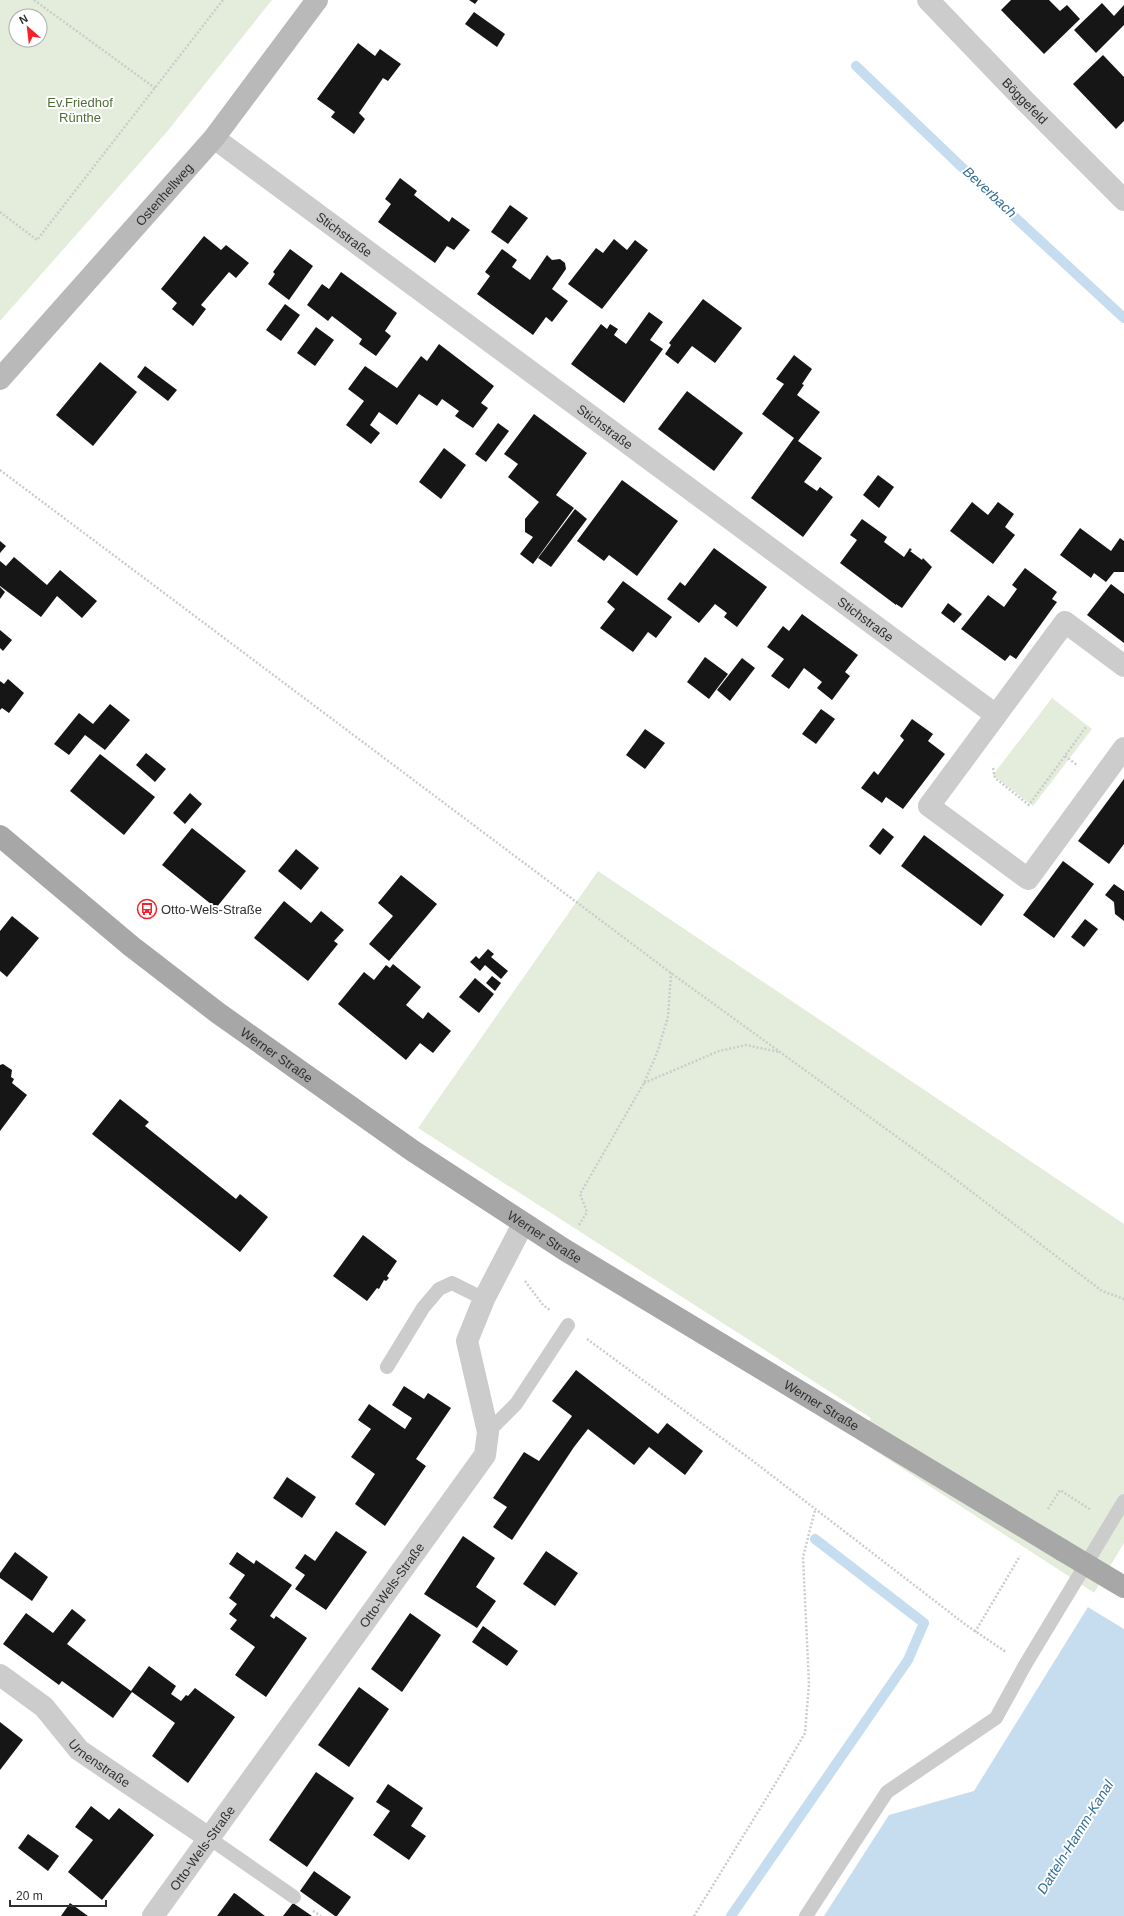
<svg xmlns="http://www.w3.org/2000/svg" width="1124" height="1916" font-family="Arial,sans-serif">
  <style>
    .green { fill: #e4eddb; fill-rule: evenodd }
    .water { fill: #c5ddef }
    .pier { fill: #fff }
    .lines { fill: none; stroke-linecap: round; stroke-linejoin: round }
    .stream { stroke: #c5ddef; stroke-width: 10 }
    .building { fill: #161616 }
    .path { stroke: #ccc; stroke-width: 2.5; stroke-dasharray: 2 2; stroke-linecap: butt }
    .service { stroke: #ccc; stroke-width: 14 }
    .minor { stroke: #ccc; stroke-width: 22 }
    .secondary { stroke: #b9b9b9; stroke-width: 22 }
    .primary { stroke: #a7a7a7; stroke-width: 22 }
    .primary-bridge { stroke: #a7a7a7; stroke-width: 22 }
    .labels { text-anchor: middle; stroke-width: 4; stroke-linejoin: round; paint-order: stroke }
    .street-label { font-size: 13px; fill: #2f2f2f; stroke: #fff }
    .park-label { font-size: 13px; fill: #4f6e38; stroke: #fff }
    .poi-label { font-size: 13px; fill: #2f2f2f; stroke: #fff; text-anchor: start }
    .water-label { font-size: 14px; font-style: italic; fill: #356e98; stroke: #fff }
  </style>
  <rect width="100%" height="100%" fill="#fff"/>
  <!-- green -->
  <g class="green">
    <path d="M 0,0 L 272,0 L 166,133 L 0,321 ZM 16,16 L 40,16 L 40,40 L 16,40 Z"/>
    <path d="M 1052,698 L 1092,729 L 1033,806 L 993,775 Z"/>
    <path d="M 598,871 L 1124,1224 L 1124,1545 L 1096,1594 L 857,1439 L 871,1418 L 418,1128 Z"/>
  </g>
  <!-- water -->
  <path class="water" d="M 1124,1545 L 1124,1916 L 824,1916 L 889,1815 L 974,1791 L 1096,1594 Z"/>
  <!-- pier -->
  <path class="pier" d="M 1124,1543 L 1124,1629 L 1086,1606 Z"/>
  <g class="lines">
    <!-- stream -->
    <g class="stream">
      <path d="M 856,66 L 993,197 L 1124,318"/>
      <path d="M 731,1916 L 908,1660 L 924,1623 L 815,1539"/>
    </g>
  </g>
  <!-- building -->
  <g class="building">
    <path d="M 469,0 L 478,0 L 475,4 Z"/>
    <path d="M 1011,0 L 1049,0 L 1060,11 L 1067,5 L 1080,19 L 1044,54 L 1001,10 Z"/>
    <path d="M 1102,3 L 1114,16 L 1124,5 L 1124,25 L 1096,53 L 1074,30 Z"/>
    <path d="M 474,12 L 505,34 L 497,47 L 465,24 Z"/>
    <path d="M 358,43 L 375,56 L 380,49 L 401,64 L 388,81 L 383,78 L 359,113 L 365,119 L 354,134 L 331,117 L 335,112 L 317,99 Z"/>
    <path d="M 1103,55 L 1124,77 L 1124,121 L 1116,129 L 1073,84 Z"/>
    <path d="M 400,178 L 417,191 L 414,195 L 449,222 L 452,217 L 470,230 L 454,250 L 447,246 L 435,263 L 378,222 L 391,204 L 385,199 Z"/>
    <path d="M 510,205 L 528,218 L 508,244 L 491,232 Z"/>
    <path d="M 204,236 L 221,250 L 226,245 L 249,263 L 236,278 L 229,272 L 201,305 L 206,309 L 193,326 L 172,309 L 177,303 L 161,289 Z"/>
    <path d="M 614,239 L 627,250 L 635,240 L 648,250 L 602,309 L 568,284 L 596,248 L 603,253 Z"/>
    <path d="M 290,249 L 313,266 L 289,300 L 268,284 L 275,274 L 273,272 Z"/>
    <path d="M 502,249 L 517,260 L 512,267 L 530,280 L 547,255 L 552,260 L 560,259 L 565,263 L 566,269 L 552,289 L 568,301 L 552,322 L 546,317 L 533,335 L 477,294 L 490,276 L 485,272 Z"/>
    <path d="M 341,272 L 397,313 L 385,331 L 391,336 L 376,356 L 359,344 L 362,339 L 332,316 L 328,321 L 307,305 L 322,284 L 329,289 Z"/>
    <path d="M 703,299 L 742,328 L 715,363 L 692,346 L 678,364 L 665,354 L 671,345 L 669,343 Z"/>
    <path d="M 285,304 L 300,315 L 281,341 L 266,330 Z"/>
    <path d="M 649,312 L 663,322 L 650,340 L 663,349 L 624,403 L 571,364 L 601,324 L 607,329 L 610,324 L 618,329 L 614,335 L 626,344 Z"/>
    <path d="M 316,327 L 334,340 L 315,366 L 297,353 Z"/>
    <path d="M 439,344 L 494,386 L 481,403 L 488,408 L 473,428 L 455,416 L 459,411 L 442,399 L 437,406 L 419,394 L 397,425 L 379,412 L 370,425 L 380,433 L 371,444 L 346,425 L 364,401 L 348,389 L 365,366 L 397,388 L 421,356 L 427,361 Z"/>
    <path d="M 794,355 L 812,369 L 802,384 L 804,385 L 797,395 L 820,412 L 798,441 L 822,458 L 804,482 L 817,491 L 820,487 L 833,497 L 803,537 L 751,498 L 794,438 L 762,414 L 784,384 L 776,379 Z"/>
    <path d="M 100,362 L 137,392 L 93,446 L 56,415 Z"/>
    <path d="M 145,366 L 177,390 L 168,401 L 137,377 Z"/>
    <path d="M 687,391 L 743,433 L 714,471 L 658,429 Z"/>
    <path d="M 534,414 L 587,453 L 556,495 L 574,508 L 533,564 L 520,554 L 533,537 L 525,532 L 525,519 L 539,502 L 508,477 L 518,464 L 504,454 Z"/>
    <path d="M 498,423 L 509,431 L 486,462 L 475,454 Z"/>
    <path d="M 444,448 L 466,465 L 441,499 L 419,482 Z"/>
    <path d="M 878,475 L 894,487 L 879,508 L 863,495 Z"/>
    <path d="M 622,480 L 678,521 L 637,576 L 609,555 L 604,561 L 577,541 Z"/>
    <path d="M 972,502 L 988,515 L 998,502 L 1014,514 L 1005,527 L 1015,535 L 993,564 L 950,531 Z"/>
    <path d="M 575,509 L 587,519 L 551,567 L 538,558 Z"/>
    <path d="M 862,519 L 887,537 L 884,542 L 904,557 L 910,548 L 912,550 L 910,551 L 922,560 L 923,558 L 932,567 L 902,608 L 896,604 L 896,605 L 840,563 L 857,540 L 850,535 Z"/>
    <path d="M 1080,528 L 1111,551 L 1120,538 L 1124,541 L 1124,572 L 1114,572 L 1106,582 L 1094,573 L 1091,578 L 1060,555 Z"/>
    <path d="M 0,541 L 6,546 L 0,553 Z"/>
    <path d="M 714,548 L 767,587 L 737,627 L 724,617 L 727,613 L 715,604 L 699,623 L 667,599 L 680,582 L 685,586 Z"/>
    <path d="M 14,557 L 47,585 L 60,570 L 97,601 L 82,618 L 57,596 L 41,617 L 0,586 L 0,561 L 6,566 Z"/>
    <path d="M 1025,568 L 1057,592 L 1052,599 L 1057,602 L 1016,659 L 1010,655 L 1005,661 L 961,629 L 988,595 L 1004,607 L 1017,589 L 1012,585 Z"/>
    <path d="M 623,581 L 672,617 L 656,638 L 648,632 L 633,652 L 600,628 L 615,609 L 607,602 Z"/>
    <path d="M 1111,584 L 1124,594 L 1124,643 L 1087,615 Z"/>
    <path d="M 0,587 L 5,592 L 0,599 Z"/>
    <path d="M 948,603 L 962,614 L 954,623 L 941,613 Z"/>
    <path d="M 802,614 L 858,655 L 845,672 L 850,676 L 832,700 L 817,688 L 822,682 L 804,668 L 789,689 L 771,676 L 784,659 L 767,647 L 783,626 L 789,631 Z"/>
    <path d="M 0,630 L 12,640 L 3,651 L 0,648 Z"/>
    <path d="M 705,657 L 728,674 L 709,699 L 687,682 Z"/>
    <path d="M 742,658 L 755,668 L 730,701 L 717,690 Z"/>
    <path d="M 8,679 L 24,693 L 9,713 L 2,708 L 0,710 L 0,681 L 4,684 Z"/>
    <path d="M 110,704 L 130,720 L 105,750 L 85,735 L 69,755 L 54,744 L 79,713 L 93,724 Z"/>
    <path d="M 821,709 L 835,719 L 816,744 L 802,734 Z"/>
    <path d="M 912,719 L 933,734 L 928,741 L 945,754 L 903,809 L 886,797 L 882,803 L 861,788 L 874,771 L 878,775 L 904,740 L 900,736 Z"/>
    <path d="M 645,729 L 665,743 L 645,769 L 626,755 Z"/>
    <path d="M 146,753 L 166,769 L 155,782 L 136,765 Z"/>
    <path d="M 100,754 L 155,797 L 124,835 L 70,791 Z"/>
    <path d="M 1124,779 L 1124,844 L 1109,864 L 1078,841 Z"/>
    <path d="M 190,793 L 202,804 L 185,824 L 173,813 Z"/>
    <path d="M 192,828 L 246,871 L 216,908 L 162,865 Z"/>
    <path d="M 883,828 L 894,837 L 880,855 L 869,846 Z"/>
    <path d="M 924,835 L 1004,895 L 981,926 L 901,866 Z"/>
    <path d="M 296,849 L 319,868 L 301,890 L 278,871 Z"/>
    <path d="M 1063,861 L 1094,884 L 1054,938 L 1023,915 Z"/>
    <path d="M 401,875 L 437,904 L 389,961 L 369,944 L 393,916 L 378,903 Z"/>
    <path d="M 1114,884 L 1124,891 L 1124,921 L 1115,914 L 1114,902 L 1105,895 Z"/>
    <path d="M 284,901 L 311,923 L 321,911 L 344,930 L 334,941 L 338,944 L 308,981 L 254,938 Z"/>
    <path d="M 12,916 L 39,938 L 7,977 L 0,971 L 0,931 Z"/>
    <path d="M 1085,919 L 1098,929 L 1084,947 L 1071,937 Z"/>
    <path d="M 488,949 L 494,954 L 491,957 L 508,971 L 501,979 L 485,965 L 480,971 L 470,962 L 476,956 L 479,959 Z"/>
    <path d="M 393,964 L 421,987 L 406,1005 L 423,1019 L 428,1012 L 451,1031 L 433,1053 L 420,1043 L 406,1060 L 338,1004 L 364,972 L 374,980 L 386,965 L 390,968 Z"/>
    <path d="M 492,976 L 501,983 L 495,991 L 486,983 Z"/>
    <path d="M 475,978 L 494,994 L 479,1013 L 459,997 Z"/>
    <path d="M 3,1064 L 12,1070 L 11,1077 L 14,1079 L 12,1083 L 27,1095 L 0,1131 L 0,1065 Z"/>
    <path d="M 120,1099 L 149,1122 L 145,1126 L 236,1199 L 240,1194 L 268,1217 L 240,1252 L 92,1134 Z"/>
    <path d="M 363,1235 L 397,1261 L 387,1276 L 389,1278 L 386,1281 L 384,1280 L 379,1289 L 377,1288 L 367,1301 L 333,1276 Z"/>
    <path d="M 576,1370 L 658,1434 L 667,1423 L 703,1451 L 685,1475 L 649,1447 L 634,1465 L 588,1429 L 574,1447 L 512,1540 L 493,1527 L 507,1507 L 493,1498 L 524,1452 L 539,1461 L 572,1416 L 552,1401 Z"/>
    <path d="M 404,1386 L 424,1399 L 428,1393 L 451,1408 L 416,1459 L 426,1466 L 385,1526 L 355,1504 L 375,1474 L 351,1457 L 371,1429 L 358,1420 L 369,1404 L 405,1429 L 412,1418 L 392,1405 Z"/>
    <path d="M 287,1477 L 316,1497 L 302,1518 L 273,1498 Z"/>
    <path d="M 336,1531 L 367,1552 L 326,1610 L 295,1589 L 305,1575 L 295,1568 L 305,1554 L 315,1561 Z"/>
    <path d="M 463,1536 L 495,1558 L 476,1587 L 496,1601 L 477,1628 L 424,1594 Z"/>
    <path d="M 546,1551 L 578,1573 L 555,1606 L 523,1584 Z"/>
    <path d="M 15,1552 L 48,1577 L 32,1601 L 0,1578 L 0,1573 Z"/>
    <path d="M 237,1552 L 254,1564 L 256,1560 L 292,1585 L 270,1616 L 274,1619 L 276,1616 L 307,1638 L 266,1697 L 235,1675 L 255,1647 L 230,1629 L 237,1620 L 229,1614 L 237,1604 L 229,1598 L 245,1575 L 229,1564 Z"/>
    <path d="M 72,1609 L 86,1620 L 67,1644 L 131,1691 L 149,1666 L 176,1686 L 171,1694 L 181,1701 L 186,1695 L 188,1696 L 195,1688 L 235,1717 L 188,1783 L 152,1756 L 175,1723 L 132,1692 L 113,1718 L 62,1681 L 59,1685 L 3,1644 L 26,1613 L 53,1633 Z"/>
    <path d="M 410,1613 L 441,1635 L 402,1692 L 371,1669 Z"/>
    <path d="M 483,1626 L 518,1651 L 507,1666 L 472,1642 Z"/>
    <path d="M 359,1687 L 389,1709 L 349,1767 L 318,1745 Z"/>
    <path d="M 0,1722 L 23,1740 L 0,1770 Z"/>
    <path d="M 316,1772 L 354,1798 L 307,1867 L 269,1840 Z"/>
    <path d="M 388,1784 L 423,1808 L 411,1826 L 426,1836 L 409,1860 L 373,1835 L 390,1811 L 376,1802 Z"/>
    <path d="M 91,1806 L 109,1820 L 119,1808 L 154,1835 L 102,1900 L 68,1872 L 93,1840 L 75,1827 Z"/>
    <path d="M 28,1834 L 59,1856 L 48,1871 L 18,1848 Z"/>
    <path d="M 314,1871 L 351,1897 L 337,1916 L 335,1916 L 300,1891 Z"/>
    <path d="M 234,1893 L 236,1894 L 265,1916 L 217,1916 Z"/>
    <path d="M 70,1903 L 88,1916 L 61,1916 Z"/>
    <path d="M 293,1903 L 312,1916 L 283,1916 Z"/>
  </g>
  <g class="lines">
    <!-- path -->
    <g class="path">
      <path d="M 34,0 L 155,88"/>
      <path d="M 0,212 L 37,240 L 223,0"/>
      <path d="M 0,470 L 671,973 L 951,1176 L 1102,1291 L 1124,1299"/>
      <path d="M 1065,756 L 1077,765"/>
      <path d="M 993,768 L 995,778 L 1029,805 L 1086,727"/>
      <path d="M 644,1083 L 719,1051 L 746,1045 L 779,1052"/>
      <path d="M 579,1225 L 587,1212 L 580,1194 L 644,1083 L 657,1053 L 668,1017 L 671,973"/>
      <path d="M 525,1281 L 543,1305 L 550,1310"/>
      <path d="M 587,1339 L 753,1461 L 966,1625 L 1006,1652"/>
      <path d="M 1048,1509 L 1060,1490 L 1091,1510"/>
      <path d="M 975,1632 L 1020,1556"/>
      <path d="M 313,1911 L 321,1916"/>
      <path d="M 694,1916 L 777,1781 L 805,1733 L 809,1684 L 803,1557 L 815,1510"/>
    </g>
    <!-- service -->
    <g class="service">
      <path d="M 387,1367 L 423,1308 L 439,1289 L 452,1283 L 484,1299"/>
      <path d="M 488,1432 L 516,1404 L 568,1325"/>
      <path d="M 209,1838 L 294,1897"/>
      <path d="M 806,1916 L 887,1792 L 996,1718 L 1025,1665 L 1124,1501"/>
    </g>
    <!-- minor -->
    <g class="minor">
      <path id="s1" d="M 928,0 L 1028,104 L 1124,200"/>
      <path id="s2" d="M 214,138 L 996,715"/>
      <path d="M 1124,666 L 1065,622 L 929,806 L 1028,879 L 1124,748"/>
      <path id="s3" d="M 0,1675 L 44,1707 L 79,1750 L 209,1838"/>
      <path id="s4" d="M 153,1916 L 485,1455 L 488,1432 L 467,1341 L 484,1299 L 523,1224"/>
    </g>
    <!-- secondary -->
    <path class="secondary" id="s5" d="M 0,379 L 214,138 L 317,0"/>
    <!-- primary -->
    <path class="primary" id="s6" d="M 0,836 L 131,946 L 218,1013 L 413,1151 L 565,1250 L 1062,1550"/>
    <!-- primary-bridge -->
    <path class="primary-bridge" d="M 1062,1550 L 1124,1587"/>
  </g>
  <!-- icons -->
  <defs>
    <g id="bus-ring" transform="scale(1)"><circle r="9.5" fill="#fff" stroke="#f4222a" stroke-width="1.5"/><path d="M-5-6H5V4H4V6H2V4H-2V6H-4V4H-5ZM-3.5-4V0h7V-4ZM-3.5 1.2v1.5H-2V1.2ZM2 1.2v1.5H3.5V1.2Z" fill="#f4222a"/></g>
  </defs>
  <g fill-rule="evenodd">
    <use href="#bus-ring" x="147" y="909"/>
  </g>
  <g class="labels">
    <!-- street labels -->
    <g class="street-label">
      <text dy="5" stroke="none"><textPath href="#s1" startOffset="140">Böggefeld</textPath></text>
      <text dy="5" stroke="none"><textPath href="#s5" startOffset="247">Ostenhellweg</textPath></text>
      <text dy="5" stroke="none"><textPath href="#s2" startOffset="162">Stichstraße</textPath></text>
      <text dy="5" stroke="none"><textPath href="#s2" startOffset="486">Stichstraße</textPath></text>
      <text dy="5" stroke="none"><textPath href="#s2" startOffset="810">Stichstraße</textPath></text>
      <text dy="5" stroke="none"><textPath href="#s6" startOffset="353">Werner Straße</textPath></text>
      <text dy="5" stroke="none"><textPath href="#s6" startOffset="677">Werner Straße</textPath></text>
      <text dy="5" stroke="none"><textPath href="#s6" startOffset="1001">Werner Straße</textPath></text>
      <text dy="5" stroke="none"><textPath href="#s4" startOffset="408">Otto-Wels-Straße</textPath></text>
      <text dy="5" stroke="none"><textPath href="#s3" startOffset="134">Urnenstraße</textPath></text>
      <text dy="5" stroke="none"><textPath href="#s4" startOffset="84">Otto-Wels-Straße</textPath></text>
    </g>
    <!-- park labels -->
    <g class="park-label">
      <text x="80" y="107">Ev.Friedhof<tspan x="80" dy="15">Rünthe</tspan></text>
    </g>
    <!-- poi labels -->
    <g class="poi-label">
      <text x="161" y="914">Otto-Wels-Straße</text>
    </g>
    <!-- water labels -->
    <g class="water-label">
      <text transform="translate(990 192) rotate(43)" y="5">Beverbach</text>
      <text transform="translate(1075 1837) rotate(-58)" y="5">Datteln-Hamm-Kanal</text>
    </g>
  </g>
  <!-- north arrow -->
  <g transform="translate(28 28) rotate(332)"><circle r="19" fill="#ffffff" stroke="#acacac"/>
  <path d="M0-3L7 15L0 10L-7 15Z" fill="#f4222a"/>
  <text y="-6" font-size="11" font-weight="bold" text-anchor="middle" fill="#2f2f2f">N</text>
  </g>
  <!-- scale -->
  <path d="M10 1900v6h96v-6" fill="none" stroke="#2f2f2f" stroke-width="2"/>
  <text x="16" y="1900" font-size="12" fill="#2f2f2f" stroke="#ffffff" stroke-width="3" paint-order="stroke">20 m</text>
</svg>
